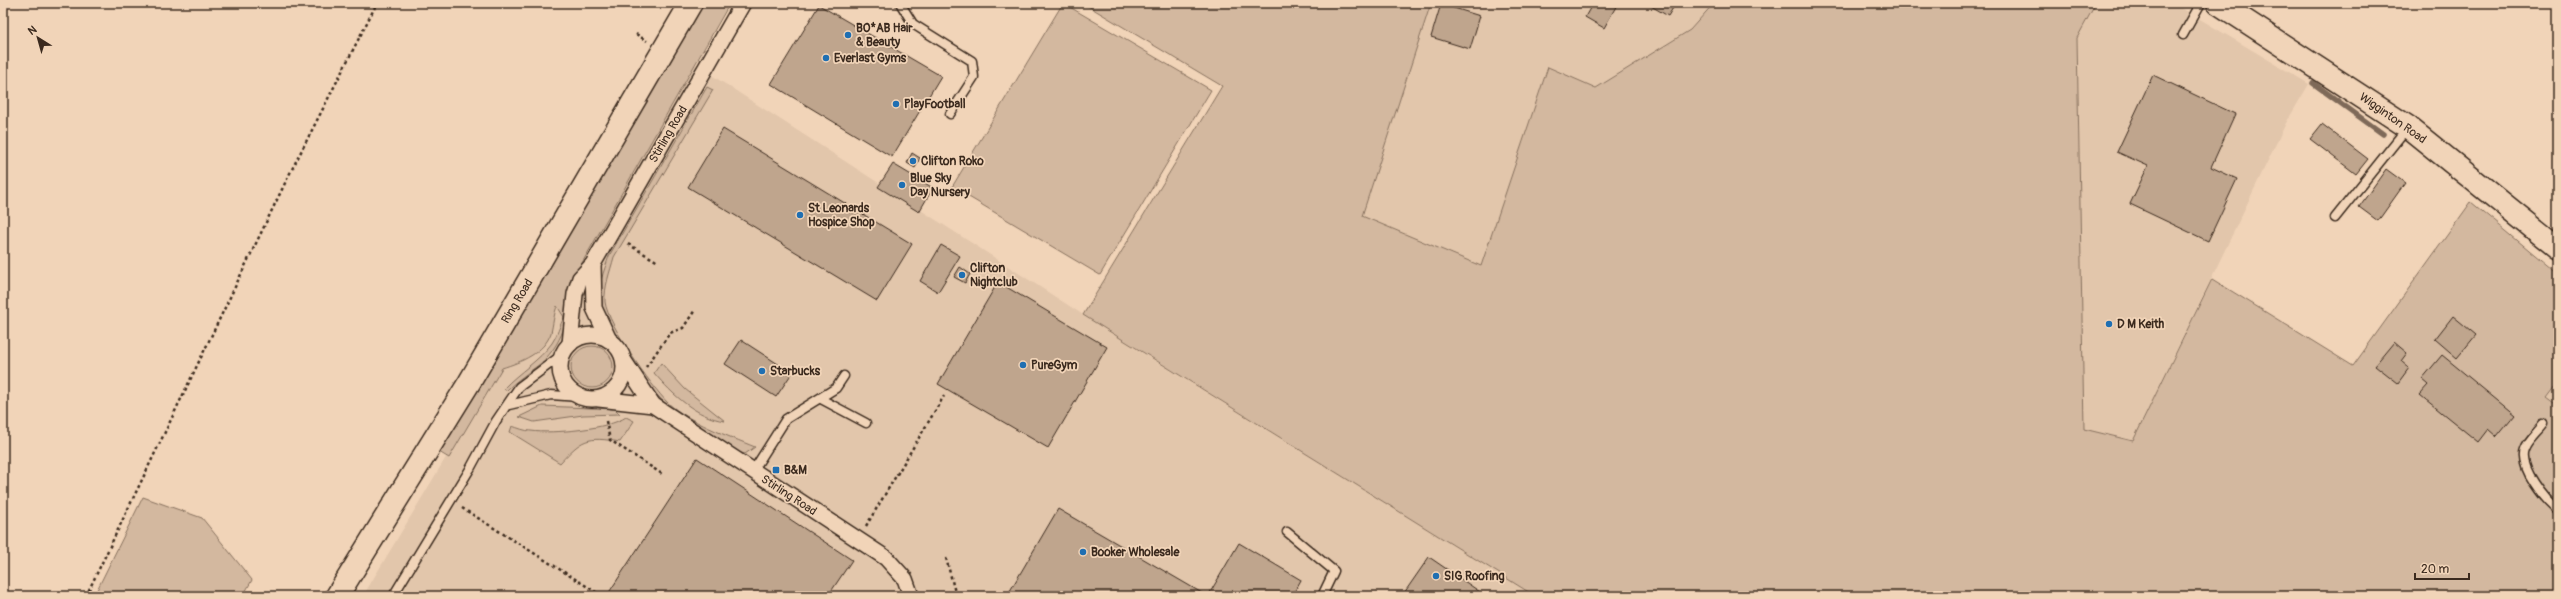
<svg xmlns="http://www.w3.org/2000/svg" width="2561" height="599" font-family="Pangolin,sans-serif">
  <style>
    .built { fill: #e2c6ab }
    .green { fill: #d3b89f; stroke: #87715e }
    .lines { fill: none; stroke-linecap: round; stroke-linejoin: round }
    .stream { stroke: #7e6958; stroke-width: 5.5 }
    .building { fill: #bfa58d; stroke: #3b2a1e }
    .lane-casing { stroke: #3b2a1e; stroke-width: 11 }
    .street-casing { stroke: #3b2a1e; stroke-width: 18 }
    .secondary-casing { stroke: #3b2a1e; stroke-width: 25 }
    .highway-casing { stroke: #3b2a1e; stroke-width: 25 }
    .path { stroke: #3b2a1e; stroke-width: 2.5; stroke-dasharray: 3 3; stroke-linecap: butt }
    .lane { stroke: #f1d4b8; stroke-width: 8 }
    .street { stroke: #f1d4b8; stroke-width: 15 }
    .secondary { stroke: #f1d4b8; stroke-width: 22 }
    .highway { stroke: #f1d4b8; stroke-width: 22 }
    .poi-dot { fill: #1f6fb2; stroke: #f1d4b8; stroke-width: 1.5 }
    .labels { text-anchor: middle; stroke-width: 3.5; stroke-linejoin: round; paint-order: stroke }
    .poi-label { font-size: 12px; font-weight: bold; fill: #3b2a1e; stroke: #f1d4b8; text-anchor: start }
    .street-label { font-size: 12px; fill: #3b2a1e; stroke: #f1d4b8 }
  </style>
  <rect width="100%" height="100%" fill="#f1d4b8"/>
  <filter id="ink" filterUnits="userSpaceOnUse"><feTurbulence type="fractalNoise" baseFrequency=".025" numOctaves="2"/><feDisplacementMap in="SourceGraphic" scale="8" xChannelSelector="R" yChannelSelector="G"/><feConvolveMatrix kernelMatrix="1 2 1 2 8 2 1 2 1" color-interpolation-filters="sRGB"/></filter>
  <g filter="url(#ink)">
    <!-- built -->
    <g class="built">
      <path d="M 1431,3 L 1714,3 L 1690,30 L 1596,88 L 1548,67 L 1481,266 L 1362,216 Z"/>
      <path d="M 2096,3 L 2173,3 L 2309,84 L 2286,123 L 2133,441 L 2084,429 L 2077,38 Z"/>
      <path d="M 685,58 L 1136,349 L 1535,596 L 363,596 Z"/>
      <path d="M 2558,382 L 2558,407 L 2546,398 Z"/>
    </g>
    <!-- green -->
    <g class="green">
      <path d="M 704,3 L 730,3 L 574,277 C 569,310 567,340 540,364 C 528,373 517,380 506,391 L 504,388 C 519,372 539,361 552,343 C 557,336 560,325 564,317 L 557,306 C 554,314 553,324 551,333 C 544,353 521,362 502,368 L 449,458 L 439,452 Z"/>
      <path d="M 1063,3 L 1211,90 L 1100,275 L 952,187 Z"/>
      <path d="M 1083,3 L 1431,3 L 1362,216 L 1481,266 L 1548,67 L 1596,88 L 1690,30 L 1714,3 L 2096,3 L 2077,38 L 2084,429 L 2133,441 L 2212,279 L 2353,366 L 2471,202 L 2558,274 L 2558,382 L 2546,398 L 2558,407 L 2558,596 L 1535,596 L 1083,315 L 1222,86 Z"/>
      <path d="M 707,87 L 713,90 L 614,257 C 610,272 604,287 605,302 C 608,325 651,386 668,403 C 689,422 728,436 755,447 L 745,454 L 734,451 C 713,436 684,421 666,404 C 642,381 606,336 600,303 C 597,287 604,271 609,256 Z"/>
      <circle cx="592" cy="367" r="21"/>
      <path d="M 661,363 L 685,389 L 725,421 C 696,417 673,395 654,373 Z"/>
      <path d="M 542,406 L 615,409 L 620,414 L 583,415 L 534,422 L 519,417 Z"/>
      <path d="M 626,417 L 634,421 L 620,442 C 587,436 582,439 560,463 L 510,432 L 512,426 C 518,428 525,431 531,431 C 552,434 609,429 626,417 Z"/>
      <path d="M 143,497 L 202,518 L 252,580 L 243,596 L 94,596 Z"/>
    </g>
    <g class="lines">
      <!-- stream -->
      <path class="stream" d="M 2313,83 L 2383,134"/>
    </g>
    <!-- building -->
    <g class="building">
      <path d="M 1593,3 L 1618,3 L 1604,28 L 1585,17 Z"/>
      <path d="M 1646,3 L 1676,3 L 1668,16 Z"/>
      <path d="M 1441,4 L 1480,16 L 1470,49 L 1431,37 Z"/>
      <path d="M 819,5 L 941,76 L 892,157 L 771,84 Z"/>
      <path d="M 2153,75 L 2235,114 L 2211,167 L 2237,179 L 2208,241 L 2130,204 L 2148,166 L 2117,152 Z"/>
      <path d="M 2322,124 L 2368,159 L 2356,174 L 2310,139 Z"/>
      <path d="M 723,129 L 912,244 L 877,301 L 688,187 Z"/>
      <path d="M 912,153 L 920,158 L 915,168 L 907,163 Z"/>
      <path d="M 893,164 L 933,188 L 919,212 L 878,187 Z"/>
      <path d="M 2386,169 L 2405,183 L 2378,221 L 2359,207 Z"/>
      <path d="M 941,245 L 960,256 L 938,292 L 920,281 Z"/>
      <path d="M 960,267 L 970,274 L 965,283 L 954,277 Z"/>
      <path d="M 998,282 L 1107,347 L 1048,448 L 938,384 Z"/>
      <path d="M 2453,316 L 2476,335 L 2457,358 L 2435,339 Z"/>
      <path d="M 741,340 L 792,373 L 776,397 L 725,364 Z"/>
      <path d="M 2394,342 L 2407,353 L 2401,361 L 2409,368 L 2398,383 L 2375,365 Z"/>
      <path d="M 2442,355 L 2515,415 L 2497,437 L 2488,429 L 2478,442 L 2420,395 L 2429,385 L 2422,379 Z"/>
      <path d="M 697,458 L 852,560 L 828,596 L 608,594 Z"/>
      <path d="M 1058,509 L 1207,596 L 1007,596 Z"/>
      <path d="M 1239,543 L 1301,580 L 1292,596 L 1208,596 Z"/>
      <path d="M 1429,557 L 1486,596 L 1402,596 Z"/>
    </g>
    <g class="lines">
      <!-- lane casing -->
      <g class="lane-casing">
        <g id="lane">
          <path d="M 900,3 L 913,24 L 972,61 L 974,77 L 950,114"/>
          <path d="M 2183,35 L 2201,3"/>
          <path d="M 2335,218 L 2407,128"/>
          <path d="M 821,399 L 866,423"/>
          <path d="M 509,405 L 551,395 L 579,397"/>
          <path d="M 2543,425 C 2537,433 2527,441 2524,450 C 2517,467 2545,501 2558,511"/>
          <path d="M 753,471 L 786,419 L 836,388 L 844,376"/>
          <path d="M 1287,532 L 1334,571 L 1322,596"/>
          <path d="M 393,596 L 470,469 L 496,421 L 519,387 L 563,354"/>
        </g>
      </g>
      <!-- street casing -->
      <g class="street-casing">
        <g id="street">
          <path d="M 593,264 L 594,308 L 609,340"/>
          <circle cx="592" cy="367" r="32"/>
          <path d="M 570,344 L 575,294 L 580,278 L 593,264 L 743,3"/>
          <path d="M 624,361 L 653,405"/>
          <path d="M 599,399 L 653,405 L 886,558 L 905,579 L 911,596"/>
        </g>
      </g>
      <!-- secondary casing -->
      <g class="secondary-casing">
        <path id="secondary" d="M 2218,3 L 2408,127 L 2558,248"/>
      </g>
      <!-- highway casing -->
      <g class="highway-casing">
        <path id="highway" d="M 337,596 L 469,383 L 691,3"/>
      </g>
      <!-- path -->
      <g class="path">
        <path d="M 636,34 L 647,41"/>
        <path d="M 628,244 L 658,262"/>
        <path d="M 646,367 L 670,333 L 683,328 L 695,310"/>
        <path d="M 606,421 L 610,440 L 662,474"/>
        <path d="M 462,508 L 599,594"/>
        <path d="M 866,526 L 944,396"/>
        <path d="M 946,558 L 956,596"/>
        <path d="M 86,596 L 287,179 L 377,3"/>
      </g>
      <!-- lane -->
      <use href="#lane" class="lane"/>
      <!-- street -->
      <use href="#street" class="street"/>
      <!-- secondary -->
      <use href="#secondary" class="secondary"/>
      <!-- highway -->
      <use href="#highway" class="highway"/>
    </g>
  </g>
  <!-- markers -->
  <g class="poi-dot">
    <circle cx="848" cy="35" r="4"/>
    <circle cx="826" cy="58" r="4"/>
    <circle cx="896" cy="104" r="4"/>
    <circle cx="913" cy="161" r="4"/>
    <circle cx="902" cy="185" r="4"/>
    <circle cx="800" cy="215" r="4"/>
    <circle cx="962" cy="275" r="4"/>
    <circle cx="2109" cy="324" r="4"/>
    <circle cx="1023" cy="365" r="4"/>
    <circle cx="762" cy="371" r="4"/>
    <rect x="772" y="466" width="8" height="8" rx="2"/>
    <circle cx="1083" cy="552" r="4"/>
    <circle cx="1436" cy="576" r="4"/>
  </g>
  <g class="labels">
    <!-- poi labels -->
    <g class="poi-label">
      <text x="856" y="32">BO*AB Hair<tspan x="856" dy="14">&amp; Beauty</tspan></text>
      <text x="834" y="62">Everlast Gyms</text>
      <text x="904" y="108">PlayFootball</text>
      <text x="921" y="165">Clifton Roko</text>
      <text x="910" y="182">Blue Sky<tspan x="910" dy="14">Day Nursery</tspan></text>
      <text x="808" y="212">St Leonards<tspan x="808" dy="14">Hospice Shop</tspan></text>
      <text x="970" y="272">Clifton<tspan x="970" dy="14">Nightclub</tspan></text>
      <text x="2117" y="328">D M Keith</text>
      <text x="1031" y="369">PureGym</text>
      <text x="770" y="375">Starbucks</text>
      <text x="784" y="474">B&amp;M</text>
      <text x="1091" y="556">Booker Wholesale</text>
      <text x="1444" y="580">SIG Roofing</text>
    </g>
    <!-- street labels -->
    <g class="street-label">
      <text transform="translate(2393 118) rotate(35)" y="4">Wigginton Road</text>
      <text transform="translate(668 134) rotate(-60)" y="4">Stirling Road</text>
      <text transform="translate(517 301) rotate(-59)" y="4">Ring Road</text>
      <text transform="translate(789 495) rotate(33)" y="4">Stirling Road</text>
    </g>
  </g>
  <!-- margin -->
  <rect width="2561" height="599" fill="none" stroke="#f1d4b8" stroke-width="16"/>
  <rect x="8" y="8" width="2545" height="583" fill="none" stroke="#3b2a1e" stroke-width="1.5" filter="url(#ink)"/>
  <!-- north arrow -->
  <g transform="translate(38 38) rotate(323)" stroke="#f1d4b8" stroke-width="3" paint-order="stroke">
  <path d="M0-3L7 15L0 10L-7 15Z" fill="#3b2a1e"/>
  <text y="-6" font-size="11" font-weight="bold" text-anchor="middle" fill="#3b2a1e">N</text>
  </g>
  <!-- scale -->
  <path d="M2415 573v6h54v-6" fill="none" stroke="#3b2a1e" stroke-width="2"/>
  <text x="2421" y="573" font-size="12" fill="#3b2a1e" stroke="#f1d4b8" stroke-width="3" paint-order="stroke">20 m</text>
</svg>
